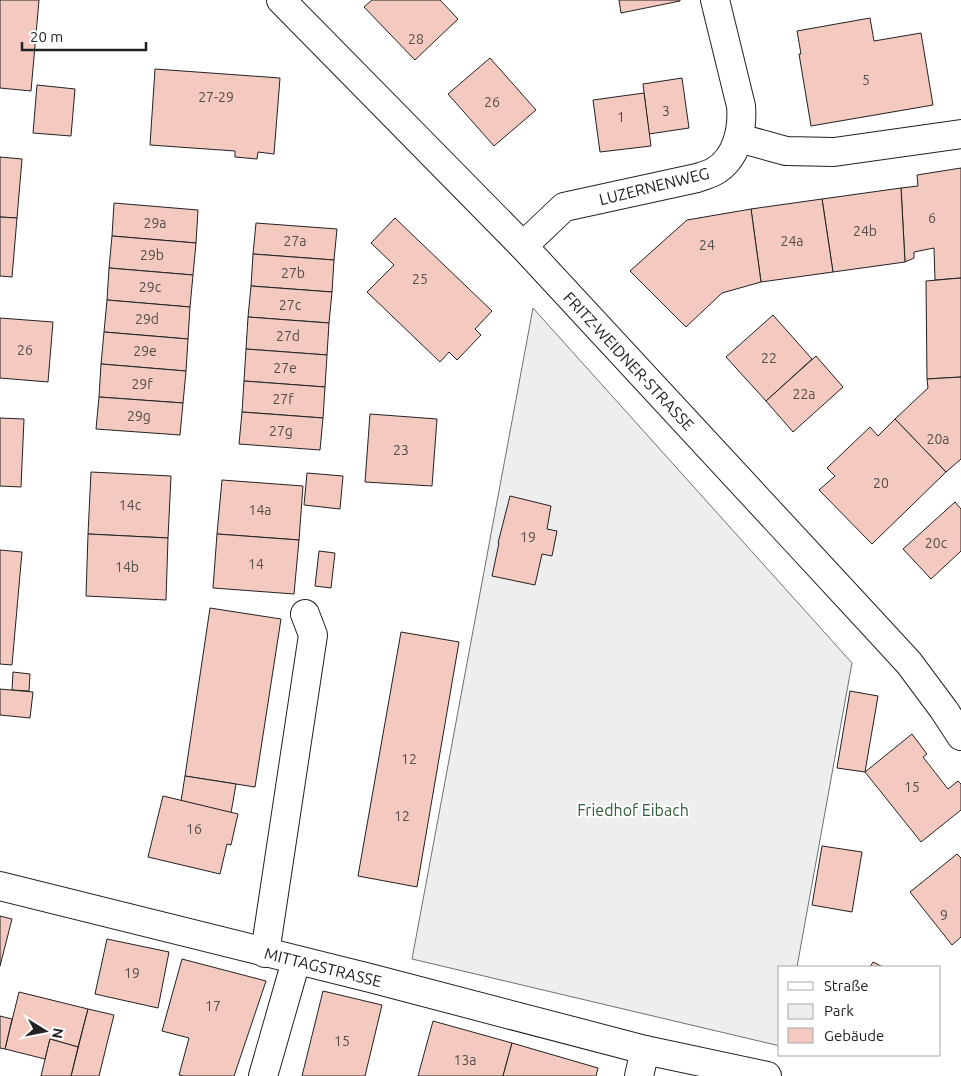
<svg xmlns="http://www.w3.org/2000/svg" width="961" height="1076" font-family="Ubuntu,sans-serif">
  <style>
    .green { fill: #eee; stroke: #6f6f6f }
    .building { fill: #f3c9c0; stroke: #222 }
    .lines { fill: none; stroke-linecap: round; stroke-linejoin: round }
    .minor-casing { stroke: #222; stroke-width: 30 }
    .minor { stroke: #fff; stroke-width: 28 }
    .labels { text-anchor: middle; stroke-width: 4; stroke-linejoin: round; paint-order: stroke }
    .number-label { font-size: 14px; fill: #564c4a }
    .street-label { font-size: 16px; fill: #222; stroke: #fff }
    .park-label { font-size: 16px; fill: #2f5e38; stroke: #fff }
  </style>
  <rect width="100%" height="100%" fill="#fff"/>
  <!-- green -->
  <path class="green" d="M 533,308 L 852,663 L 797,967 L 780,967 L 780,1046 L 412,959 Z"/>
  <!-- building -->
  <g class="building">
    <path d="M 0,0 L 39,0 L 31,91 L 0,88 Z"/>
    <path d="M 372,0 L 440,0 L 458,19 L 415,60 L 364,7 Z"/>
    <path d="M 619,0 L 680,0 L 680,1 L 621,13 Z"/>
    <path d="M 870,18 L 874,41 L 921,33 L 933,105 L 811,126 L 799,54 L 801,54 L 797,31 Z"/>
    <path d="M 490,58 L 536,110 L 494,146 L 448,94 Z"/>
    <path d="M 155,69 L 280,78 L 274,154 L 258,152 L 257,159 L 235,157 L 235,151 L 150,145 Z"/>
    <path d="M 682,78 L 689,128 L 649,134 L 643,84 Z"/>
    <path d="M 37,85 L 75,89 L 71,136 L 33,133 Z"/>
    <path d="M 644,93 L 651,146 L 600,152 L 593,100 Z"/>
    <path d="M 0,157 L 22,159 L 17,218 L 0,217 Z"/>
    <path d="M 961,168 L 961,278 L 935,280 L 934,248 L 914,252 L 914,258 L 905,262 L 901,188 L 918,186 L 917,175 Z"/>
    <path d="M 901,188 L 905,262 L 833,272 L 822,199 Z"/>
    <path d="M 822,199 L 833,272 L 761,282 L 751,209 Z"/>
    <path d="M 114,203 L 198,210 L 196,243 L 112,236 Z"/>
    <path d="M 751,209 L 761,282 L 722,293 L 686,327 L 630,271 L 687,220 Z"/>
    <path d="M 0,217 L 17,218 L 12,277 L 0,276 Z"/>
    <path d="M 395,218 L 492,311 L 475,329 L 481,335 L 457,360 L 449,352 L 440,362 L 367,292 L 394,265 L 371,243 Z"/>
    <path d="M 256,223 L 337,229 L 334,260 L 253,254 Z"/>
    <path d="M 112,236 L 196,243 L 193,275 L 109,268 Z"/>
    <path d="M 253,254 L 334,260 L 332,292 L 251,286 Z"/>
    <path d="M 109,268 L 193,275 L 190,307 L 107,300 Z"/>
    <path d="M 961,278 L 961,377 L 927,379 L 926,281 Z"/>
    <path d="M 251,286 L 332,292 L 329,323 L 248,317 Z"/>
    <path d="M 107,300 L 190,307 L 188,339 L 104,332 Z"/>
    <path d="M 773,315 L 812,359 L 766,401 L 726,357 Z"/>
    <path d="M 248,317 L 329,323 L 327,355 L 246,349 Z"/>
    <path d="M 0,318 L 53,322 L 48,382 L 0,378 Z"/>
    <path d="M 104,332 L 188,339 L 186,371 L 101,364 Z"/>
    <path d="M 246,349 L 327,355 L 325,387 L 244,381 Z"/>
    <path d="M 816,356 L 843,387 L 793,432 L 766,401 Z"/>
    <path d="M 101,364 L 186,371 L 183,403 L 99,397 Z"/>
    <path d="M 961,377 L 961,459 L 946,472 L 895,419 L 928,388 L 927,379 Z"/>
    <path d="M 244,381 L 325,387 L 323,418 L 242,412 Z"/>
    <path d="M 99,397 L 183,403 L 180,435 L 96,429 Z"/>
    <path d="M 242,412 L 323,418 L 320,450 L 239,444 Z"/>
    <path d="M 370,414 L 437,419 L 432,486 L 365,482 Z"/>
    <path d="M 0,418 L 24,419 L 21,487 L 0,486 Z"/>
    <path d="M 895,419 L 946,472 L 872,544 L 819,490 L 835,476 L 827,468 L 870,427 L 878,436 Z"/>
    <path d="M 91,472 L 171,476 L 168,538 L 88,534 Z"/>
    <path d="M 307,473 L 343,476 L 340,509 L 304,505 Z"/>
    <path d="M 222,480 L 303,486 L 299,540 L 217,534 Z"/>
    <path d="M 510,496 L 551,506 L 547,529 L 557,531 L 552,556 L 542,554 L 535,585 L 492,576 L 499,543 L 498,543 Z"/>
    <path d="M 955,502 L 961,509 L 961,551 L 931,579 L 903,549 Z"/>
    <path d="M 88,534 L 168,538 L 166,600 L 86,596 Z"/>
    <path d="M 217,534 L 299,540 L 294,594 L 213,588 Z"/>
    <path d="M 0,550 L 22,552 L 12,665 L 0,664 Z"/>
    <path d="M 319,551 L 335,553 L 331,588 L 315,586 Z"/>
    <path d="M 210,608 L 281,619 L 255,787 L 185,776 Z"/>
    <path d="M 401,632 L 459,642 L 417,887 L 358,876 Z"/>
    <path d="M 13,672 L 30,674 L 29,691 L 12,690 Z"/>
    <path d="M 0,689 L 33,692 L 30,718 L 0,715 Z"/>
    <path d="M 850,691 L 878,696 L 865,772 L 837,768 Z"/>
    <path d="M 912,734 L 927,754 L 923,757 L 948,789 L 958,781 L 961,784 L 961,810 L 921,842 L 865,772 Z"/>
    <path d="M 185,776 L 236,784 L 231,813 L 181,801 Z"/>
    <path d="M 163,796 L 238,814 L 231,845 L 227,844 L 220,874 L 148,857 Z"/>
    <path d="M 822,846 L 862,852 L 852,912 L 812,905 Z"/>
    <path d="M 957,854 L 961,858 L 961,937 L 952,945 L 910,892 Z"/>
    <path d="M 0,916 L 12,919 L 0,966 Z"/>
    <path d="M 107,939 L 169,952 L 158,1008 L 95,994 Z"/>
    <path d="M 182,959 L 266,981 L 234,1076 L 184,1076 L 179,1075 L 189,1038 L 162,1031 Z"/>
    <path d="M 873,962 L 883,967 L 870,967 Z"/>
    <path d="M 323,991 L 382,1005 L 365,1076 L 302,1076 Z"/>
    <path d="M 19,992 L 88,1009 L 78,1047 L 50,1039 L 45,1059 L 5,1049 Z"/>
    <path d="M 88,1009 L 114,1015 L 99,1076 L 71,1076 Z"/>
    <path d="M 0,1016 L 12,1019 L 5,1049 L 0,1048 Z"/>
    <path d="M 433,1021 L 512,1043 L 503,1076 L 418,1076 Z"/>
    <path d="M 50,1039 L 78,1047 L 71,1076 L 41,1076 Z"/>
    <path d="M 512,1043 L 598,1068 L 596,1076 L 503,1076 Z"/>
  </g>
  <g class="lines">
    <!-- minor casing -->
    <g class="minor-casing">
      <g id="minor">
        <path d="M 281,0 L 523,246 L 862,612 L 909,663 L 944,710 L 961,736"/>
        <path d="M 739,138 L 786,151 L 834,152 L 961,134"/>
        <path d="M 523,246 L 564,207 L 697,178 C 703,176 710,174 715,171 C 737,158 743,129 741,106 L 715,0"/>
        <path d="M 0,886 L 370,978 L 645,1050 L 767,1076"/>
        <path d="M 265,953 L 313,635 L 305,614"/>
        <path d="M 263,1076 L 296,961"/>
        <path d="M 639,1076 L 645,1050"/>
      </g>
    </g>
    <!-- minor -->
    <use href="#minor" class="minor"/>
  </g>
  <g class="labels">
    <!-- number labels -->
    <g class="number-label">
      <text x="416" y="44">28</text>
      <text x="866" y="85">5</text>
      <text x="216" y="102">27-29</text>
      <text x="492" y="107">26</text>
      <text x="666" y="116">3</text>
      <text x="621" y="122">1</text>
      <text x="932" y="223">6</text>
      <text x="155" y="228">29a</text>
      <text x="865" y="236">24b</text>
      <text x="295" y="246">27a</text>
      <text x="792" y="246">24a</text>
      <text x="707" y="250">24</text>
      <text x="152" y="260">29b</text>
      <text x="293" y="278">27b</text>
      <text x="420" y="284">25</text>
      <text x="150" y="292">29c</text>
      <text x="290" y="310">27c</text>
      <text x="147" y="324">29d</text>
      <text x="288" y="341">27d</text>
      <text x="25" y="355">26</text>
      <text x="145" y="356">29e</text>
      <text x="769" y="363">22</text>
      <text x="285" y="373">27e</text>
      <text x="142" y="389">29f</text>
      <text x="804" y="399">22a</text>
      <text x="283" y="404">27f</text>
      <text x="139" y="421">29g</text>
      <text x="281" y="436">27g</text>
      <text x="938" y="444">20a</text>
      <text x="401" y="455">23</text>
      <text x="881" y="488">20</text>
      <text x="130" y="510">14c</text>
      <text x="260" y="515">14a</text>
      <text x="528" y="542">19</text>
      <text x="936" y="548">20c</text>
      <text x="256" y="569">14</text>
      <text x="127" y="572">14b</text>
      <text x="409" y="764">12</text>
      <text x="912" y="792">15</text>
      <text x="402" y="821">12</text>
      <text x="194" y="834">16</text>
      <text x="944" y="920">9</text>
      <text x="132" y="978">19</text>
      <text x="213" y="1011">17</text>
      <text x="342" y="1046">15</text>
      <text x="465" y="1065">13a</text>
    </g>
    <!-- street labels -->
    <g class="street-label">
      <text transform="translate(654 186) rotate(-14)" y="6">LUZERNENWEG</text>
      <text transform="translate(629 361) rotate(47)" y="6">FRITZ-WEIDNER-STRASSE</text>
      <text transform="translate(323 967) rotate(14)" y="6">MITTAGSTRASSE</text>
    </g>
    <!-- park labels -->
    <g class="park-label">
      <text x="633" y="816">Friedhof Eibach</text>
    </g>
  </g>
  <!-- legend -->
  <rect x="778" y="966" width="162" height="90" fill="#ffffff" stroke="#a7a7a7"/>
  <rect x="788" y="982" width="25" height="8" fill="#ffffff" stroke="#a7a7a7"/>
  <text x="824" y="991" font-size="15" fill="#222222">Straße</text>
  <rect x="788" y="1004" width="25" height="15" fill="#eeeeee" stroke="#a7a7a7"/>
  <text x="824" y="1016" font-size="15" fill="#222222">Park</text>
  <rect x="788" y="1028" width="25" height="15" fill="#f3c9c0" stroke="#a7a7a7"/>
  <text x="824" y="1041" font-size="15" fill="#222222">Gebäude</text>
  <!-- north arrow -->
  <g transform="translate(45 1031) rotate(100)" stroke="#ffffff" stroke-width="4" paint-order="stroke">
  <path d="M0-4L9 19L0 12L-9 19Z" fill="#222222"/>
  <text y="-8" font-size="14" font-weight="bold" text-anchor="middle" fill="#222222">N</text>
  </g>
  <!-- scale -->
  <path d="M22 42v8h124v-8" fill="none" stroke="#222222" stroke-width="2.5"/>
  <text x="30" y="42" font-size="15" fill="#222222" stroke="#ffffff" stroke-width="4" paint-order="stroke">20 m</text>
</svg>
